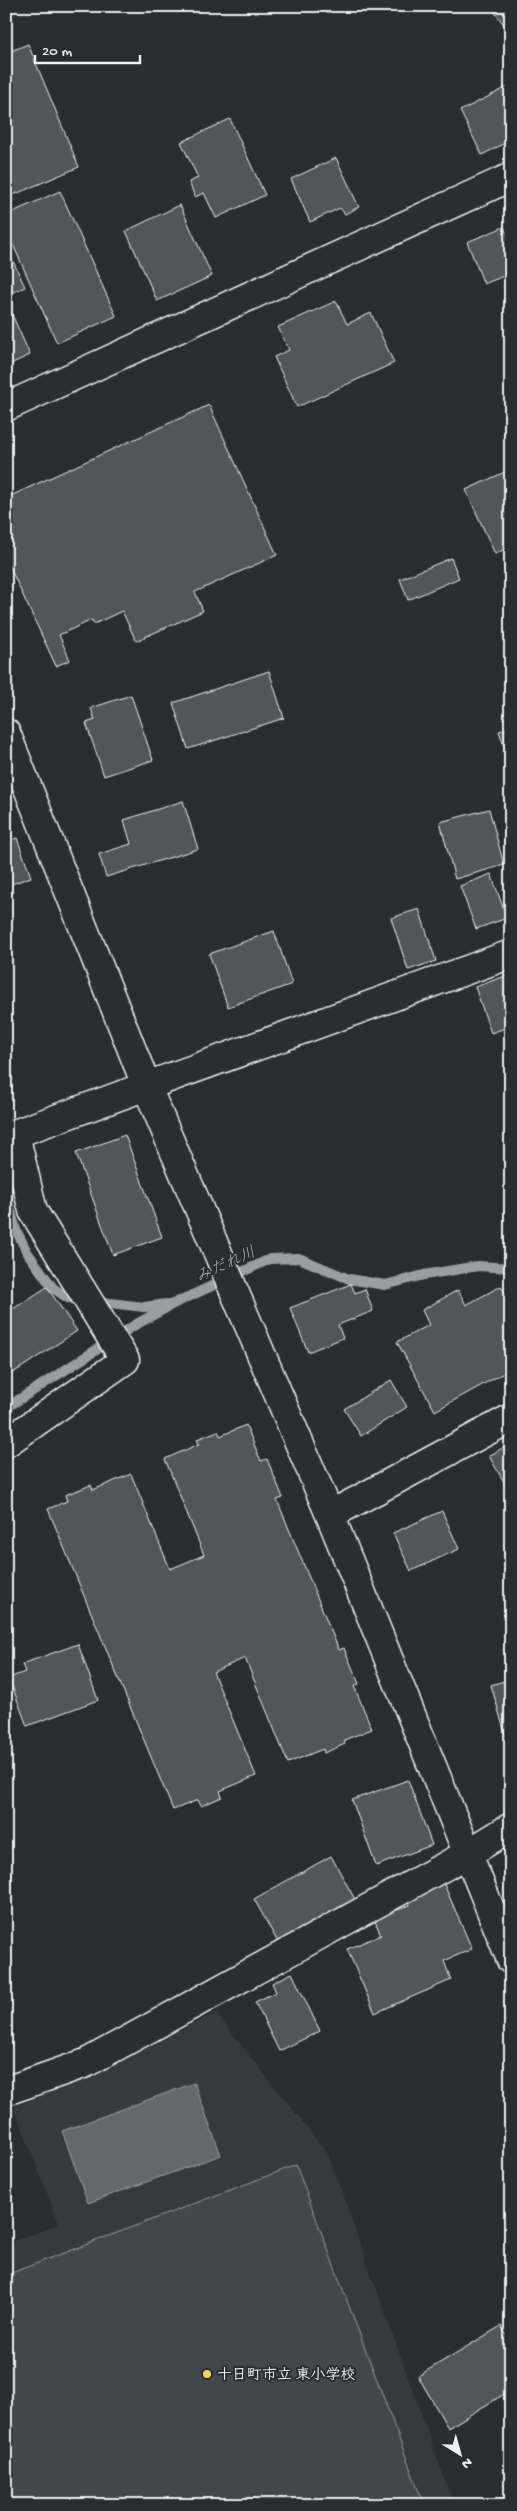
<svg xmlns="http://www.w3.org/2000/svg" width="517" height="2511" font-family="'Gochi Hand','Klee One',sans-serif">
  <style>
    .built { fill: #363a3b }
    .green { fill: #424648; stroke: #959ca0 }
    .water { fill: #63686b; stroke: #989fa3 }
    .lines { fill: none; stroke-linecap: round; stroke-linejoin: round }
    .stream { stroke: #989fa3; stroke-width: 10 }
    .building { fill: #535759; stroke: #e8f1f8 }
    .street-casing { stroke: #e8f1f8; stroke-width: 31 }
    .secondary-casing { stroke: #e8f1f8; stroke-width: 31 }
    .street { stroke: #2a2d2e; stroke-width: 28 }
    .secondary { stroke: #2a2d2e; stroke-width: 28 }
    .poi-dot { fill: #ffd166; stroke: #2a2d2e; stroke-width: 2 }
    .labels { text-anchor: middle; stroke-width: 4; stroke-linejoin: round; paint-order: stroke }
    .poi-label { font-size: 15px; font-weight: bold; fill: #e8f1f8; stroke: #2a2d2e; text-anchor: start }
    .water-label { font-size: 16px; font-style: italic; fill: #acb3b9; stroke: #2a2d2e }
  </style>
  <rect width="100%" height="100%" fill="#2a2d2e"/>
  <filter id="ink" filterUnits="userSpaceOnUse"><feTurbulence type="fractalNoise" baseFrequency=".02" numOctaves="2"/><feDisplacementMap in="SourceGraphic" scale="10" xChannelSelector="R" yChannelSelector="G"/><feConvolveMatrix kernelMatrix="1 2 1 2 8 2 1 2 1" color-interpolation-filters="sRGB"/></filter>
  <g filter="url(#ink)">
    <!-- built -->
    <path class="built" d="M 216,2013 L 328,2154 L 454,2505 L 6,2505 L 6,2244 L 59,2224 L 14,2107 L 99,2070 Z"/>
    <!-- green -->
    <path class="green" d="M 296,2165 L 424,2505 L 6,2505 L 6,2275 Z"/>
    <!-- water -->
    <path class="water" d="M 194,2083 L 221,2155 L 88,2203 L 62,2131 Z"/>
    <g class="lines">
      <!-- stream -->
      <g class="stream">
        <path d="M 6,1194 L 16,1230 L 27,1252 L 53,1288 L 68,1298 L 144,1307 L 167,1304"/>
        <path d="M 6,1408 L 135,1325 L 173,1304 L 270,1259 L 299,1258 L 349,1279 L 385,1285 L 424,1275 L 478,1266 L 511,1268"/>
      </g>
    </g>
    <!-- building -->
    <g class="building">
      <path d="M 490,6 L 511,6 L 511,34 Z"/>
      <path d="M 28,44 L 79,167 L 6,198 L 6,53 Z"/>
      <path d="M 511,85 L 511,140 L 482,155 L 460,111 Z"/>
      <path d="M 230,119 L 265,195 L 216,218 L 204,193 L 195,197 L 189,182 L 198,178 L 181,142 Z"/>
      <path d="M 336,158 L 359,207 L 345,214 L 340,208 L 310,222 L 291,179 Z"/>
      <path d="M 60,191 L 116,316 L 57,343 L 6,229 L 6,215 Z"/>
      <path d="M 180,205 L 212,276 L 157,301 L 126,231 Z"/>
      <path d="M 504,227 L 511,243 L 511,273 L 484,284 L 467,242 Z"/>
      <path d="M 6,246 L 25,287 L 6,295 Z"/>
      <path d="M 6,301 L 30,355 L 6,366 Z"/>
      <path d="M 336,301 L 347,324 L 371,313 L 394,363 L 297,407 L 274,357 L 289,350 L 278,327 Z"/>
      <path d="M 209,405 L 277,555 L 195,592 L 203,611 L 136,641 L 122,611 L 94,624 L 92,620 L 59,635 L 70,660 L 56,666 L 6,559 L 6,498 Z"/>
      <path d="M 507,471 L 511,480 L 511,546 L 495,554 L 466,490 Z"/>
      <path d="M 451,558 L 459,578 L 408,600 L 400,579 Z"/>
      <path d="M 269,671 L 284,718 L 188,749 L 173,703 Z"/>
      <path d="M 131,695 L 153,760 L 104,776 L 86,723 L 95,720 L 91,708 Z"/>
      <path d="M 511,727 L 511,766 L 499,731 Z"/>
      <path d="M 183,801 L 198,849 L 106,877 L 99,854 L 131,844 L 124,820 Z"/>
      <path d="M 489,809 L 504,865 L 455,879 L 440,822 Z"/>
      <path d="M 17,838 L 31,877 L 6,886 L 6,841 Z"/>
      <path d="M 491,874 L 507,918 L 476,929 L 460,886 Z"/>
      <path d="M 419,909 L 436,961 L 408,970 L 391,918 Z"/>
      <path d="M 274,931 L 292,984 L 228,1007 L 209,954 Z"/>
      <path d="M 511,974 L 511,1026 L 491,1033 L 475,987 Z"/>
      <path d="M 125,1135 L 162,1237 L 113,1255 L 76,1153 Z"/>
      <path d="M 351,1284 L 355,1293 L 365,1289 L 373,1311 L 338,1325 L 343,1338 L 308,1352 L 290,1308 Z"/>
      <path d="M 501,1286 L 511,1304 L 511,1369 L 435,1411 L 397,1342 L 429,1325 L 422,1310 L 458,1290 L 466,1305 Z"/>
      <path d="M 47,1287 L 77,1331 L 7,1377 L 6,1299 L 13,1309 Z"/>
      <path d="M 391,1380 L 407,1407 L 361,1436 L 344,1409 Z"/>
      <path d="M 246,1425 L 261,1461 L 267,1459 L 283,1498 L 277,1500 L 339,1650 L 344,1648 L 359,1684 L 354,1686 L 372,1729 L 344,1740 L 345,1744 L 324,1753 L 323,1749 L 288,1763 L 245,1658 L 213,1672 L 256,1776 L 220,1791 L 222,1797 L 201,1806 L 198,1800 L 173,1810 L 48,1509 L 67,1501 L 65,1495 L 91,1485 L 93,1490 L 131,1474 L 170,1569 L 204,1555 L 165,1459 L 199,1444 L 197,1439 L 218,1431 L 220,1436 Z"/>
      <path d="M 511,1443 L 511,1494 L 489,1456 Z"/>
      <path d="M 442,1511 L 459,1549 L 411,1571 L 393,1533 Z"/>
      <path d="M 78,1644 L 98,1700 L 27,1726 L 9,1678 L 25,1672 L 22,1664 Z"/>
      <path d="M 511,1679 L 511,1754 L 491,1685 Z"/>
      <path d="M 6,1732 L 13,1746 L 6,1749 Z"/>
      <path d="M 408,1780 L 432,1845 L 376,1866 L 352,1800 Z"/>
      <path d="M 331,1856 L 357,1903 L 280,1946 L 254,1899 Z"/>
      <path d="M 443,1882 L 472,1949 L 444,1961 L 451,1980 L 375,2013 L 347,1949 L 381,1935 L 374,1919 L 410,1905 L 406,1897 Z"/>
      <path d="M 292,1973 L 320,2031 L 279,2051 L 255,2002 L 276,1992 L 272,1983 Z"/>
      <path d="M 501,2326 L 511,2342 L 511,2390 L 448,2428 L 418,2376 Z"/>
    </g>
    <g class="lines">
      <!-- street casing -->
      <g class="street-casing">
        <g id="street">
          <path d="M 6,1137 L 511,954"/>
          <path d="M 6,1443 L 125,1360 L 33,1211 L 15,1134"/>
          <path d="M 330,1515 L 511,1418"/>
          <path d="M 6,2091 L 86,2063 L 469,1853 L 511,1827"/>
        </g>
      </g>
      <!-- secondary casing -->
      <g class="secondary-casing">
        <g id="secondary">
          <path d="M 6,407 L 511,177"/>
          <path d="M 6,733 L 146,1085 L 330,1515 L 511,1960"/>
        </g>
      </g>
      <!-- street -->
      <use href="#street" class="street"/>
      <!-- secondary -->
      <use href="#secondary" class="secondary"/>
    </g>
  </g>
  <!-- markers -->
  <circle class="poi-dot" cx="207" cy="2374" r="5"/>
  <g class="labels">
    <!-- poi labels -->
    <g class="poi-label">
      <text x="217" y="2379">十日町市立 東小学校</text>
    </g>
    <!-- water labels -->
    <g class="water-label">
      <text transform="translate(225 1263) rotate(-25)" y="6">みだれ川</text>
    </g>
  </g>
  <!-- margin -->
  <rect width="517" height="2511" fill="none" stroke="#2a2d2e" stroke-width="25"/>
  <rect x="12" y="12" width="492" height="2486" fill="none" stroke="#e8f1f8" stroke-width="2" filter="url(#ink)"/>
  <!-- north arrow -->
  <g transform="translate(460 2454) rotate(143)" stroke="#2a2d2e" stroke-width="4" paint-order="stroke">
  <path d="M0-4L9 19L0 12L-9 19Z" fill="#e8f1f8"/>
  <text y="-8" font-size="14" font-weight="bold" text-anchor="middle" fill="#e8f1f8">N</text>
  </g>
  <!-- scale -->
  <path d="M35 55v8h105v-8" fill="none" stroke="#e8f1f8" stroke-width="2.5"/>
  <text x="42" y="55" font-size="15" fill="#e8f1f8" stroke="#2a2d2e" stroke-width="4" paint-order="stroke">20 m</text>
</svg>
